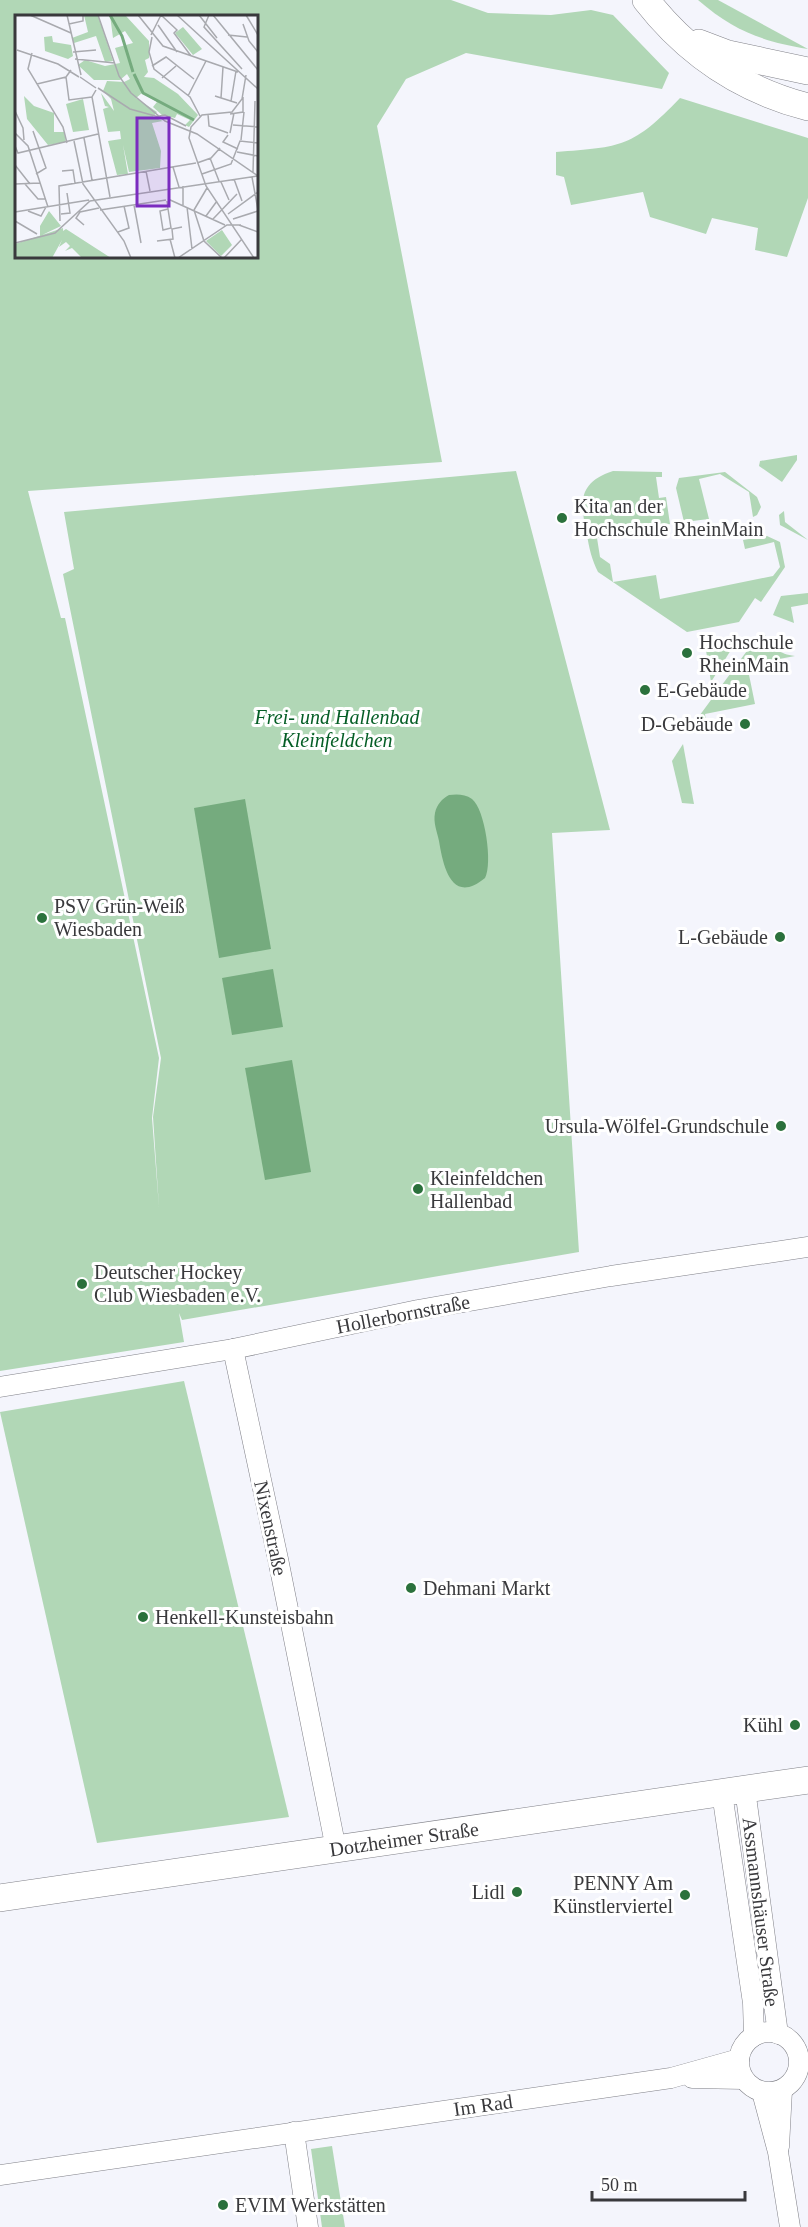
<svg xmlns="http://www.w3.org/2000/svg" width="808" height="2227" font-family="Georgia,serif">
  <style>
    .green { fill: #b1d7b6; fill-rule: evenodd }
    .water { fill: #75ab7e }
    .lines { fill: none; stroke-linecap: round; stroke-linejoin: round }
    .street-casing { stroke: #808188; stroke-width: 21 }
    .secondary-casing { stroke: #808188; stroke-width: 28 }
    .street { stroke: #fff; stroke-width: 20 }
    .secondary { stroke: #fff; stroke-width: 27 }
    .poi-dot { fill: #2b713c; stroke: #fff; stroke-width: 2 }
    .labels { text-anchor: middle; stroke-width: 6; stroke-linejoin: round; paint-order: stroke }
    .poi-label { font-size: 20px; fill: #39393c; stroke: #fff; text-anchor: start }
    .park-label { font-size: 20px; font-style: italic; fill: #055e26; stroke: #fff }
    .street-label { font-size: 20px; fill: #39393c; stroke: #fff }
    .inset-river { fill: none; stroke: #75ab7e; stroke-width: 3 }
    .inset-road { fill: none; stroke: #a9aaaf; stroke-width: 1.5 }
    .view { fill: #7b2cbf; fill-opacity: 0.15; stroke: #7b2cbf; stroke-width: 3 }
    .inset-edge { fill: none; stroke: #39393c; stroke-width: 3 }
  </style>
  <rect width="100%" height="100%" fill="#f4f5fc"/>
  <!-- green -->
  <g class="green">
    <path d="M 0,0 L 451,0 L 488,13 L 551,15 L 591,10 L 613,15 L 669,73 L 662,89 L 466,53 L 406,79 L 377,126 L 442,462 L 28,491 L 61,618 L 65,618 L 159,1058 L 152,1118 L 159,1207 L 153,1117 L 161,1058 L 63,574 L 74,569 L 64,512 L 516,471 L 610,830 L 552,833 L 579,1252 L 182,1320 L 179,1313 L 184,1342 L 0,1371 ZM 16,16 L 256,16 L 256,256 L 16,256 Z"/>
    <path d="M 698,0 L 718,0 L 808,49 C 761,41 734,31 698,0 Z"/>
    <path d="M 680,98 L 808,138 L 808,198 L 787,257 L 755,250 L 758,228 L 712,218 L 706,234 L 650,217 L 643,192 L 571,205 L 564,177 L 556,175 L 556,152 C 622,147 633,147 680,98 Z"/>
    <path d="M 797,455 L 797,460 L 782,482 L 759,466 L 760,461 Z"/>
    <path d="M 613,471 L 662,472 L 662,477 L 656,477 L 659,498 L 666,497 L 670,524 L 597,538 L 600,557 L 610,564 L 613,582 L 656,575 L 660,599 L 773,576 L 780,567 L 774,542 L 745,549 L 743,540 L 767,536 L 780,542 L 785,567 L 761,602 L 755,598 L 739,622 L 687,632 L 598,572 C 592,560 589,548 587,535 C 580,503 577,483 613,471 Z"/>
    <path d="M 725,472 L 757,497 L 761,507 L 757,515 L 753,517 L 749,492 L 720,474 L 699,479 L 709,519 L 684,522 L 676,488 L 679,478 Z"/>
    <path d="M 784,511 L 785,522 L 808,540 L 780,525 L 779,515 Z"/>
    <path d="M 808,593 L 808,604 L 791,607 L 794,623 L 773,615 L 781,596 Z"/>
    <path d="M 765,635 C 773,648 779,654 795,656 L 747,665 L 755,704 L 705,714 L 707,728 L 697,728 L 697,719 L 752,644 L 757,646 Z"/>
    <path d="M 739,637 L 711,682 L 705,644 Z"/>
    <path d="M 683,744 L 694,804 L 682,803 L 672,761 Z"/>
    <path d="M 184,1381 L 289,1817 L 97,1843 L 0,1412 Z"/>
    <path d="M 332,2146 L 345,2227 L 322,2227 L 311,2149 Z"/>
  </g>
  <!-- water -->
  <g class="water">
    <path d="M 449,795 C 457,794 465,794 472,799 C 485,809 493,864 485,878 C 451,906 443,865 439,841 C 437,832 433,822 435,813 C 437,804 442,799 449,795 Z"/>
    <path d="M 245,799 L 271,949 L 219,958 L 194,808 Z"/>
    <path d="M 273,969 L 283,1027 L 232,1035 L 222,978 Z"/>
    <path d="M 292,1060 L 311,1172 L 265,1180 L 245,1068 Z"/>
  </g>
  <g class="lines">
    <!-- street casing -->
    <g class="street-casing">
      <g id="street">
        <path d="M 233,1349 L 278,1559 L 336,1849"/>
        <path d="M 0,1387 L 233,1349 L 418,1310 L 611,1276 L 808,1247"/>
        <path d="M 745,1789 L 778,2034"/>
        <path d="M 722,1793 L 753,2003 L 754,2036"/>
        <circle cx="769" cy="2062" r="30"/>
        <path d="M 692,2078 L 743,2079"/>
        <path d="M 762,2092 L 778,2152 L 790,2227"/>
        <path d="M 294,2132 L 308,2227"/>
        <path d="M 779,2147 L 782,2090"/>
        <path d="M 0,2175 L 671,2078 L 739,2059"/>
      </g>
    </g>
    <!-- secondary casing -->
    <g class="secondary-casing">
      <g id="secondary">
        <path d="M 646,0 C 688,54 742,90 808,107"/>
        <path d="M 699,43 L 728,54 L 808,71"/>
        <path d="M 0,1898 L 808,1780"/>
      </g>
    </g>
    <!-- street -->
    <use href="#street" class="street"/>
    <!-- secondary -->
    <use href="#secondary" class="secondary"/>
  </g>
  <!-- markers -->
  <g class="poi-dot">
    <circle cx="562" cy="518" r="6"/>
    <circle cx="687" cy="653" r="6"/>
    <circle cx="645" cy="690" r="6"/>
    <circle cx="745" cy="724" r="6"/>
    <circle cx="42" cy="918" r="6"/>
    <circle cx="780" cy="937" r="6"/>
    <circle cx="781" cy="1126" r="6"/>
    <circle cx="418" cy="1189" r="6"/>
    <circle cx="82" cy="1284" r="6"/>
    <circle cx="411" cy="1588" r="6"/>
    <circle cx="143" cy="1617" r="6"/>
    <circle cx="795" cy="1725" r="6"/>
    <circle cx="517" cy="1892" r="6"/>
    <circle cx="685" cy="1895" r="6"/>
    <circle cx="223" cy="2205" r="6"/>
  </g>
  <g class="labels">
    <!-- poi labels -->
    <g class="poi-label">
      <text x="574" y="513">Kita an der<tspan x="574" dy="23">Hochschule RheinMain</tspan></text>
      <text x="699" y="649">Hochschule<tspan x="699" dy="23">RheinMain</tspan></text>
      <text x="657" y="697">E-Gebäude</text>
      <text x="733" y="731" text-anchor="end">D-Gebäude</text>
      <text x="54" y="913">PSV Grün-Weiß<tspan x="54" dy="23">Wiesbaden</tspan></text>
      <text x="768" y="944" text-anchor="end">L-Gebäude</text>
      <text x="769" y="1133" text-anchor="end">Ursula-Wölfel-Grundschule</text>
      <text x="430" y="1185">Kleinfeldchen<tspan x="430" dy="23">Hallenbad</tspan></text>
      <text x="94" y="1279">Deutscher Hockey<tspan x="94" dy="23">Club Wiesbaden e.V.</tspan></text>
      <text x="423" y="1595">Dehmani Markt</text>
      <text x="155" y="1624">Henkell-Kunsteisbahn</text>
      <text x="783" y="1732" text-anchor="end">Kühl</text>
      <text x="673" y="1890" text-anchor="end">PENNY Am<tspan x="673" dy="23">Künstlerviertel</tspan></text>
      <text x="505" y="1899" text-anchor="end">Lidl</text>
      <text x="235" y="2212">EVIM Werkstätten</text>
    </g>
    <!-- park labels -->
    <g class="park-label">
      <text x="337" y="724">Frei- und Hallenbad<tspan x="337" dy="23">Kleinfeldchen</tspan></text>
    </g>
    <!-- street labels -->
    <g class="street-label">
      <text transform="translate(403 1314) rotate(-11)" y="7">Hollerbornstraße</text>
      <text transform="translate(271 1528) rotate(78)" y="7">Nixenstraße</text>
      <text transform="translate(404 1839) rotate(-8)" y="7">Dotzheimer Straße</text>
      <text transform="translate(761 1912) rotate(83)" y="7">Assmannshäuser Straße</text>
      <text transform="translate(483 2105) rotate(-8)" y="7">Im Rad</text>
    </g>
  </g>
  <!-- overview -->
  <g transform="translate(15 15)">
    <rect width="243" height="243" fill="#f4f5fc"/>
    <path d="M 69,0 L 83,0 L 98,46 L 90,47 L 81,21 L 59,28 L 57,23 L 73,17 ZM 95,0 L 111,1 L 134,26 L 134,43 L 130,45 L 133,57 L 129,62 L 139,63 L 163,79 L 183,100 L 174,112 L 170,110 L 175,105 L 162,99 L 160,103 L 147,100 L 138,92 L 142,87 L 127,78 L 121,83 L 142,97 L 138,102 L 148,106 L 137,108 L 146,136 L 145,153 L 114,157 L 108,130 L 113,159 L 102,160 L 93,126 L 106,124 L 105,116 L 93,117 L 88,94 L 94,92 L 90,91 L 86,78 L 99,96 L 96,84 L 88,76 L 92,66 L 109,67 L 115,64 L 112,59 L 105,65 L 79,65 L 63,50 L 70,45 L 90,51 L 105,48 L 100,33 L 118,28 L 110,16 L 98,23 ZM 168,12 L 187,34 L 178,40 L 160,18 ZM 37,21 L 38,27 L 56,30 L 58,41 L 53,44 L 30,36 L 29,22 ZM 9,81 L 19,91 L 39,98 L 39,117 L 49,117 L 51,127 L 33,130 L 12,104 ZM 68,84 L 74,115 L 58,117 L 51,89 ZM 34,196 L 46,211 L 25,221 L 25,211 ZM 48,213 L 48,216 L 51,214 L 96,243 L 67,243 L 57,233 L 50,236 L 55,231 L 51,227 L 44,232 L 47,225 L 37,243 L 0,243 L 0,229 ZM 207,215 L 217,230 L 206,241 L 191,226 Z" fill="#b1d7b6"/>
    <path class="inset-river" d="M 95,0 L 107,21 L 118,57M 119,59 L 128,78 L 179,105"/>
    <path class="inset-road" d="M 15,0 L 56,18M 52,0 L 66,60M 83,0 L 104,61 L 116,78 L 150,106 L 182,119 L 243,161M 123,0 L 148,31 L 223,57M 146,0 L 162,15 L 159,18 L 176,41M 162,0 L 243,74M 184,0 L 202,23M 194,0 L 189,12 L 227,54M 198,0 L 243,55M 231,0 L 243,20M 54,9 L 68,6 L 68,0M 228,9 L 234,26 L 243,37M 143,10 L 162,37M 136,20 L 146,0M 213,20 L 232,22M 137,22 L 134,37 L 139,54 L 175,82 L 185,101M 2,35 L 43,49 L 64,62M 58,37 L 81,35M 17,38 L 13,54 L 48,112 L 52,128M 60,44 L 100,48M 137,51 L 151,42 L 179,64M 231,60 L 227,84 L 217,97 L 187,100 L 176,112 L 174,123 L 191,171 L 239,243M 51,62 L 54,85 L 77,82M 65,62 L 81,73M 147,63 L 161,51M 22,69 L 51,62 L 56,55M 83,73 L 115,94 L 144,102M 81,75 L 77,82 L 95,182M 173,81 L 191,46M 200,81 L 222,88M 206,83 L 208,52M 216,86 L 221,56M 0,96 L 8,113 L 9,125M 193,99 L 194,111 L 213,118M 215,99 L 228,97 L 228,82M 144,101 L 150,100 L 171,111M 218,110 L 243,112M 18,116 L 31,153 L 21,159M 0,118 L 13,131 L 33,192M 215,118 L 219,98M 213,120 L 208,127 L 223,134M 69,123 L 77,165M 226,125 L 229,97M 59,126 L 68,169 L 109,226 L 116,243M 0,131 L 3,138 L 83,119M 222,137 L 243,141M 195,143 L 204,166M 182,148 L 196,143 L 205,133M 0,150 L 15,169M 158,152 L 164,172M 47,156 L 58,155 L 60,168M 131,156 L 135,176M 238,157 L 240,86M 187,159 L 216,149 L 225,126 L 243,128M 237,162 L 243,195M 219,164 L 227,186M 206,167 L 214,185M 0,169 L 25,168M 10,169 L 23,184 L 31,184M 153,184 L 210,210M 152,186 L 153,194 L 156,213 L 148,215 L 145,196 L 153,194M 119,190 L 126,228M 168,190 L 168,171M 172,192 L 177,234M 85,195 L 151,185M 179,195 L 189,226 L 207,243M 179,195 L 192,173M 13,196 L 26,201 L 31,192M 0,197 L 74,185M 46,199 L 55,198 L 52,178M 213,199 L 243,177M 191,201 L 202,186M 198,204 L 222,179M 218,204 L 243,196M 0,206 L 22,219M 45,206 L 44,171 L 181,148M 69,210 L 61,203 L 65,197 L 84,193M 224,210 L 243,217M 103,217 L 114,213 L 109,191M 155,224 L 160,243M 142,226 L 158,224 L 157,214 L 167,212M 0,228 L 40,218 L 75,186 L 243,161M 163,243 L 212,210 L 226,210M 209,243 L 227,224"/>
    <path class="view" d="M 122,103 L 154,103 L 154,191 L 122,191 Z"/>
    <rect width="243" height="243" class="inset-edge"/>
  </g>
  <!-- scale -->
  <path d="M592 2191v9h153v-9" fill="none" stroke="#39393c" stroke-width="3"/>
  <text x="601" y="2191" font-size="18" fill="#39393c" stroke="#ffffff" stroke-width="4.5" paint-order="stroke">50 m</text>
</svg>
